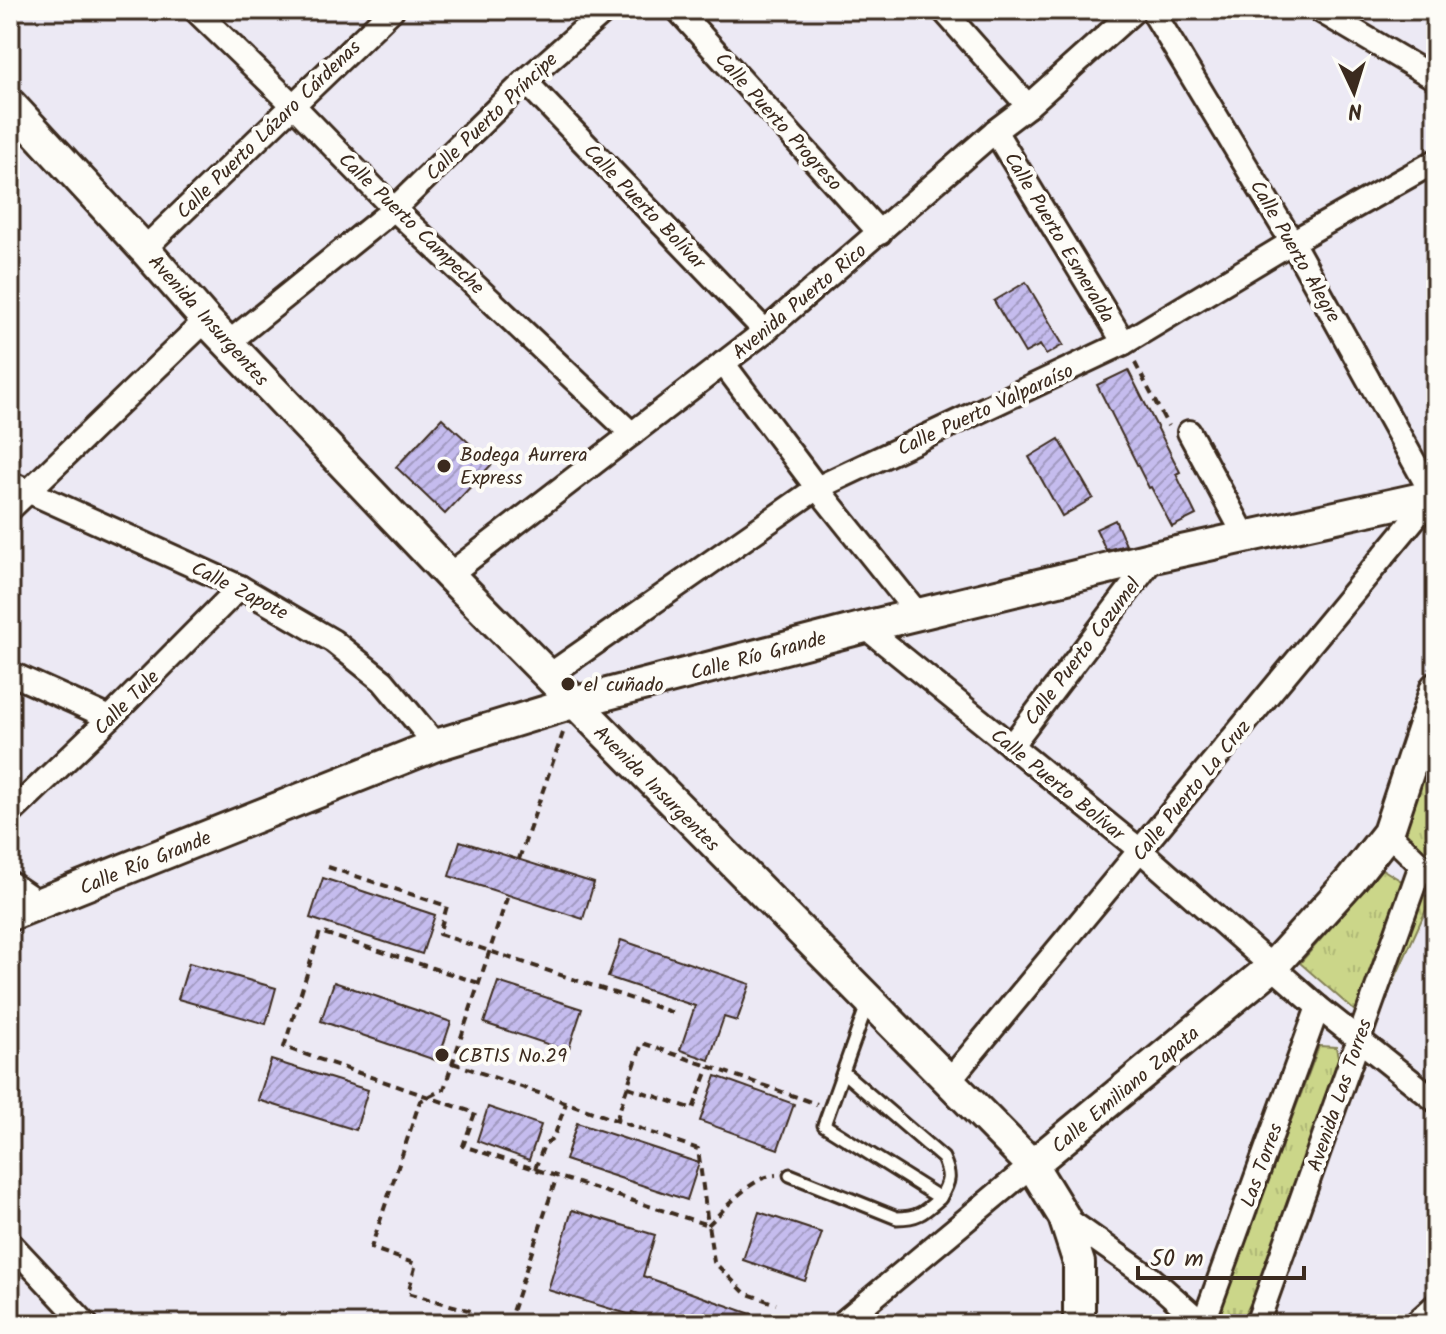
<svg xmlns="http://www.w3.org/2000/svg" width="1446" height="1334" font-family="Kalam,sans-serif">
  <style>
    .park { fill: url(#park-tufts); stroke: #838054; stroke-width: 2 }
    .building { fill: url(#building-hatch); stroke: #3b2a1e; stroke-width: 2 }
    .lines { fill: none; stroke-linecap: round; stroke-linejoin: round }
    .lane-casing { stroke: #3b2a1e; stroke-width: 17 }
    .street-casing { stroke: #3b2a1e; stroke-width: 28 }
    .secondary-casing { stroke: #3b2a1e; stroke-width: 36 }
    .path { stroke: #3b2a1e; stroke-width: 4; stroke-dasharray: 8 6; stroke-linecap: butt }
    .lane { stroke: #fdfcf7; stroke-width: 11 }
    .street { stroke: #fdfcf7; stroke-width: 22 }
    .secondary { stroke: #fdfcf7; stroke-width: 30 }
    .poi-dot { fill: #3b2a1e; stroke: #fdfcf7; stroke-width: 3 }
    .labels { text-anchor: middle; stroke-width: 8; stroke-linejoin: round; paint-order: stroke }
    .street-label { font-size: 20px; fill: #3b2a1e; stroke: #fdfcf7 }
    .poi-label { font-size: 20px; fill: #3b2a1e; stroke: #fdfcf7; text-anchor: start }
  </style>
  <defs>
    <pattern id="park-tufts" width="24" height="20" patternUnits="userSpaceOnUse" patternTransform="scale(2)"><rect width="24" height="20" fill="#cbd689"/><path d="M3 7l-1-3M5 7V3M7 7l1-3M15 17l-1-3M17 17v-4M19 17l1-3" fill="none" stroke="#afb876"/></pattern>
    <pattern id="building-hatch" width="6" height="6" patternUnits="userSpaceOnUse" patternTransform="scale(2)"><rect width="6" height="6" fill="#c5bcee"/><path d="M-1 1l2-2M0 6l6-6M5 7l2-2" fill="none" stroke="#a199c0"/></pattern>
  </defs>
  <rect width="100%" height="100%" fill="#ece9f4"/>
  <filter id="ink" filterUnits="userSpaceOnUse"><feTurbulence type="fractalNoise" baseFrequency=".0125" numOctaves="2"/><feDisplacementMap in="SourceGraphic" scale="16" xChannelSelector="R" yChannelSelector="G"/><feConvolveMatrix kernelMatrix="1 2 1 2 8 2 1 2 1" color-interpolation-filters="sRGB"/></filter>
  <g filter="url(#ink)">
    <!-- park -->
    <g class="park">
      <path d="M 1436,717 L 1436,860 L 1400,835 Z"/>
      <path d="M 1382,869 L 1431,899 L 1373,1027 L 1300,963 Z"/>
      <path d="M 1319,1046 L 1336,1047 L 1339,1062 L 1344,1071 L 1265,1273 L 1241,1323 L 1228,1324 L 1218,1315 Z"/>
    </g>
    <!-- building -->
    <g class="building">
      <path d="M 1026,282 L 1063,345 L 1046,355 L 1040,345 L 1025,353 L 994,301 Z"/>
      <path d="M 1128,370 L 1180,472 L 1176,474 L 1196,515 L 1172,527 L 1151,487 L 1149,488 L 1097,385 Z"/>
      <path d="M 442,418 L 492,464 L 445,514 L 396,467 Z"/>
      <path d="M 1059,439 L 1093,498 L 1062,516 L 1029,457 Z"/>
      <path d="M 1115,520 L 1126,545 L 1106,550 L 1096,529 Z"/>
      <path d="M 460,841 L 594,883 L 583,919 L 449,876 Z"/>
      <path d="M 323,878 L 435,915 L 422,954 L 310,918 Z"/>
      <path d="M 621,940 L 750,984 L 737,1021 L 724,1017 L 709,1060 L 680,1050 L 695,1006 L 608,977 Z"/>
      <path d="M 189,963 L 276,988 L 266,1024 L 178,999 Z"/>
      <path d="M 334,982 L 451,1022 L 438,1061 L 321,1021 Z"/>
      <path d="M 498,982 L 582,1009 L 568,1051 L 484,1023 Z"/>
      <path d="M 271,1060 L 368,1090 L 356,1130 L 258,1100 Z"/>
      <path d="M 716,1076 L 794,1104 L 778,1149 L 700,1121 Z"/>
      <path d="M 488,1107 L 541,1125 L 529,1160 L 477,1141 Z"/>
      <path d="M 577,1123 L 699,1163 L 687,1200 L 565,1160 Z"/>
      <path d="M 572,1210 L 655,1235 L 643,1276 L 771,1321 L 771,1324 L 666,1324 L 632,1312 L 631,1315 L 548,1290 Z"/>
      <path d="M 759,1212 L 822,1233 L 805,1281 L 743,1260 Z"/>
    </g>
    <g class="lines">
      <!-- lane casing -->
      <g class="lane-casing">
        <g id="lane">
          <path d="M 843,1072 L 943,1158 C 951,1176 950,1181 940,1198 L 824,1125 C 839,1084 853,1043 868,1002"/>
          <path d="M 790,1175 L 897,1218 C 919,1218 924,1212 940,1198"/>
        </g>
      </g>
      <!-- street casing -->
      <g class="street-casing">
        <g id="street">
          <path d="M 195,10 L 293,105 L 394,209 L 632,434"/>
          <path d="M 678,10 L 880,233"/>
          <path d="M 943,10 L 1028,106"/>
          <path d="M 1319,10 L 1436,79"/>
          <path d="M 525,81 L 765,331"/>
          <path d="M 995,131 L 1124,343"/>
          <path d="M 144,249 L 392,10"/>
          <path d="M 228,343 L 394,209 L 525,81 L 606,10"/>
          <path d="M 723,363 L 817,488 L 918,614"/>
          <path d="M 1189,432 L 1245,536"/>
          <path d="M 10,483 L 240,587 L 333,641 L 383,681 L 436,745"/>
          <path d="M 10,509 L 206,320"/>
          <path d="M 449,575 L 765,331 L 995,131 L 1028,106 L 1135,10"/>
          <path d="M 865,627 L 1141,851 L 1318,1007 L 1436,1101"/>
          <path d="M 10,673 L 110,718"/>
          <path d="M 548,676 L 817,488 L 1124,343 L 1292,242 L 1436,161"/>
          <path d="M 1011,746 L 1154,557"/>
          <path d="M 10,814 L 110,718 L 240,587"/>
          <path d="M 1388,833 L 1421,865 L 1436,875"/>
          <path d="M 10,883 L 41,904"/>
          <path d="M 948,1082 L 1433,496 L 1292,242 L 1152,10"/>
          <path d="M 1064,1217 L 1152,1279 L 1203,1324"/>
          <path d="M 10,1243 L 86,1324"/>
          <path d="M 841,1324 L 1032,1165"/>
          <path d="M 1203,1324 L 1318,1007"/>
          <path d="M 1257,1324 L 1421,865"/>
          <path d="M 1415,1324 L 1436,1305"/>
        </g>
      </g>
      <!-- secondary casing -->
      <g class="secondary-casing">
        <g id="secondary">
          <path d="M 10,104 L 144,249 L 206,320 L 449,575 L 1032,1165 L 1064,1217 L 1079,1263 L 1079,1324"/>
          <path d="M 10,915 L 436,745 L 573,703 L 865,627 L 1154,557 L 1436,495"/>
          <path d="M 1032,1165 L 1273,966 L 1351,880 L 1388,833 L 1436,688"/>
        </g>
      </g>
      <!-- path -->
      <g class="path">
        <path d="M 1135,363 L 1168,426"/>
        <path d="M 519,859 L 563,733"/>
        <path d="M 328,867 L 447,906 L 439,934 L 674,1013"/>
        <path d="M 479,983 L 320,932 L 284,1047 L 475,1113 L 463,1146 L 708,1225 L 714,1262 L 745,1293 L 776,1304"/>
        <path d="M 453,1063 L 698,1149 L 708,1225"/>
        <path d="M 628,1087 L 693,1109 L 709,1067"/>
        <path d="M 616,1121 L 642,1043 L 817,1104"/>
        <path d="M 535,1169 L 544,1145 L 554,1137 L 566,1103"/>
        <path d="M 708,1225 C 725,1209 752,1176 776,1175"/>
        <path d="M 467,1324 L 471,1311 L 408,1293 L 416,1264 L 371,1248 L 420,1101 L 444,1089 L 508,895"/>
        <path d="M 508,1324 L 557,1176"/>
      </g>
      <!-- lane -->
      <use href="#lane" class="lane"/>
      <!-- street -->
      <use href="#street" class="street"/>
      <!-- secondary -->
      <use href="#secondary" class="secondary"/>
    </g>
  </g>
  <!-- markers -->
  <g class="poi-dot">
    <circle cx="444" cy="466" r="8"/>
    <circle cx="568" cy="684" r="8"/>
    <circle cx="442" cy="1055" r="8"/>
  </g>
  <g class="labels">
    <!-- street labels -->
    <g class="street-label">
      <text transform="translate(491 116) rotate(-44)" y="7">Calle Puerto Príncipe</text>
      <text transform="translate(779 121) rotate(48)" y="7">Calle Puerto Progreso</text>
      <text transform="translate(268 129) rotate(-44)" y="7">Calle Puerto Lázaro Cárdenas</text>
      <text transform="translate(645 206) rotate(46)" y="7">Calle Puerto Bolívar</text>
      <text transform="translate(412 223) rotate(44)" y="7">Calle Puerto Campeche</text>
      <text transform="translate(1060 237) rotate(59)" y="7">Calle Puerto Esmeralda</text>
      <text transform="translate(1296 251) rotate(60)" y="7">Calle Puerto Alegre</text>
      <text transform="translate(799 301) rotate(-40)" y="7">Avenida Puerto Rico</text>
      <text transform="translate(209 320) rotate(48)" y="7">Avenida Insurgentes</text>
      <text transform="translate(985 409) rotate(-25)" y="7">Calle Puerto Valparaíso</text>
      <text transform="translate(240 590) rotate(27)" y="7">Calle Zapote</text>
      <text transform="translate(1082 651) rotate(-53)" y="7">Calle Puerto Cozumel</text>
      <text transform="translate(758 655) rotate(-15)" y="7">Calle Río Grande</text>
      <text transform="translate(126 702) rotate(-45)" y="7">Calle Tule</text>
      <text transform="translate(1058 784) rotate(39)" y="7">Calle Puerto Bolívar</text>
      <text transform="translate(657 788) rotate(45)" y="7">Avenida Insurgentes</text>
      <text transform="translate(1191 790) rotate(-51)" y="7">Calle Puerto La Cruz</text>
      <text transform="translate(145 862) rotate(-22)" y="7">Calle Río Grande</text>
      <text transform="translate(1125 1089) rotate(-40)" y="7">Calle Emiliano Zapata</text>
      <text transform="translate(1339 1095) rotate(-71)" y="7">Avenida Las Torres</text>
      <text transform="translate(1261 1165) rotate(-70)" y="7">Las Torres</text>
    </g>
    <!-- poi labels -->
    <g class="poi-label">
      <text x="460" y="461">Bodega Aurrera<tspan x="460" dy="23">Express</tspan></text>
      <text x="584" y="691">el cuñado</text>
      <text x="458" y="1062">CBTIS No.29</text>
    </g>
  </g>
  <!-- margin -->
  <rect width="1446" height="1334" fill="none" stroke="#fdfcf7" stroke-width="40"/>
  <rect x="20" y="20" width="1406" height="1294" fill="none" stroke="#3b2a1e" stroke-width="3" filter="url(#ink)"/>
  <!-- north arrow -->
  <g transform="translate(1354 92) rotate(176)" stroke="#fdfcf7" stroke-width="6" paint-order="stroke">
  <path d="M0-6L14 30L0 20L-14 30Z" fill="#3b2a1e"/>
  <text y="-12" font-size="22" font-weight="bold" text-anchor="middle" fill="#3b2a1e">N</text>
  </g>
  <!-- scale -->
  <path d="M1138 1266v12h166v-12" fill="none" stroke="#3b2a1e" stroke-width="4"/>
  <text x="1150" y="1266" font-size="24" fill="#3b2a1e" stroke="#fdfcf7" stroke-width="6" paint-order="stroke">50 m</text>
</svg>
